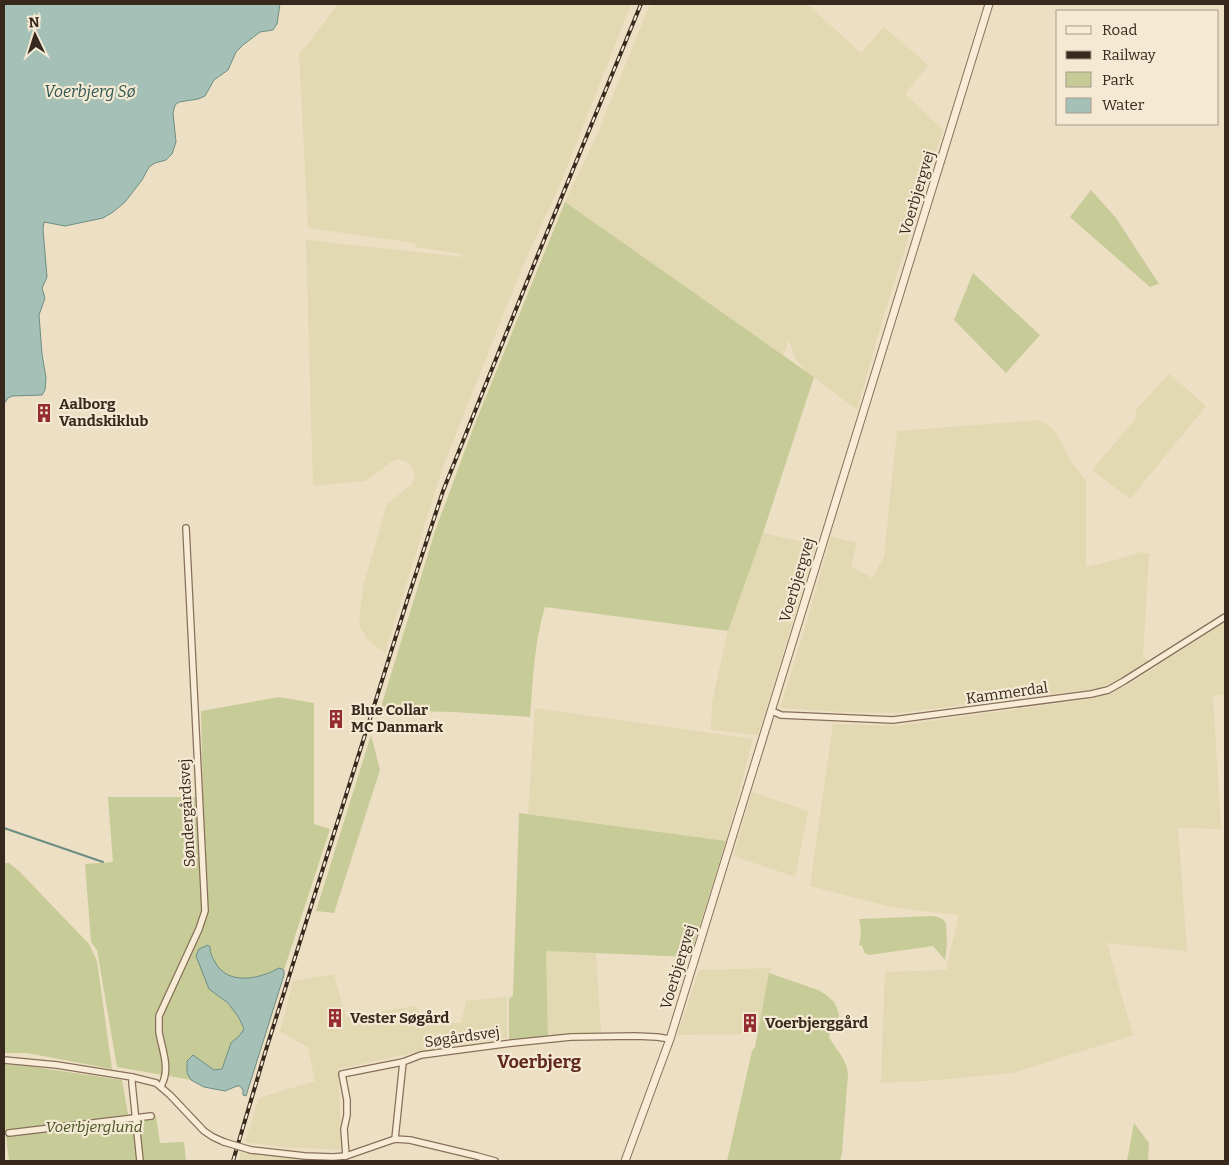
<svg xmlns="http://www.w3.org/2000/svg" width="1229" height="1165" font-family="Bitter,serif">
  <style>
    .farmland { fill: #e2d8b1 }
    .green { fill: #c7cb97 }
    .water { fill: #a5c0b7; stroke: #6c8e84 }
    .lines { fill: none; stroke-linecap: round; stroke-linejoin: round }
    .stream { stroke: #6c8e84; stroke-width: 2 }
    .minor-casing { stroke: #86705a; stroke-width: 8 }
    .tertiary-casing { stroke: #86705a; stroke-width: 9 }
    .minor { stroke: #f8ecd6; stroke-width: 5.5 }
    .tertiary { stroke: #f8ecd6; stroke-width: 7 }
    .rail-casing { stroke: #37291e; stroke-width: 4 }
    .rail { stroke: #f4e9d3; stroke-width: 2; stroke-dasharray: 5.5; stroke-linecap: butt }
    .minor-bridge-casing { stroke: #86705a; stroke-width: 8; stroke-linecap: butt }
    .minor-bridge { stroke: #f8ecd6; stroke-width: 5.5 }
    .labels { text-anchor: middle; stroke-width: 4.5; stroke-linejoin: round; paint-order: stroke }
    .street-label { font-size: 15px; fill: #37291e; stroke: #f4e9d3 }
    .poi-label { font-size: 15px; font-weight: bold; fill: #37291e; stroke: #f4e9d3; text-anchor: start }
    .park-label { font-size: 15px; font-style: italic; fill: #495325; stroke: #f4e9d3 }
    .water-label { font-size: 16px; font-style: italic; fill: #2e5652; stroke: #f4e9d3 }
    .quarter-label { font-size: 18px; font-weight: bold; fill: #622a1f; stroke: #f4e9d3 }
  </style>
  <rect width="100%" height="100%" fill="#eddfc3"/>
  <!-- farmland -->
  <g class="farmland">
    <path d="M 338,4 L 631,4 L 560,185 L 522,268 L 443,466 L 385,653 L 368,640 L 359,625 L 360,612 L 364,582 L 387,504 L 411,485 L 415,475 L 411,466 L 405,461 L 398,459 L 392,461 L 380,471 L 365,481 L 313,486 L 306,240 L 463,257 L 461,254 L 416,247 L 415,243 L 308,228 L 299,53 L 307,45 Z"/>
    <path d="M 650,4 L 807,4 L 861,53 L 884,27 L 928,65 L 905,94 L 943,130 L 882,321 L 857,410 L 806,371 L 796,360 L 789,340 L 783,355 L 565,202 L 596,137 Z"/>
    <path d="M 1169,374 L 1206,406 L 1130,499 L 1092,470 L 1137,417 L 1135,411 Z"/>
    <path d="M 1040,420 L 1054,430 L 1073,464 L 1086,481 L 1086,567 L 1119,559 L 1141,552 L 1149,554 L 1143,656 L 1148,661 L 1121,678 L 1099,688 L 1085,690 L 898,713 L 844,712 L 780,708 L 806,624 L 831,536 L 857,543 L 851,566 L 872,578 L 884,557 L 897,431 Z"/>
    <path d="M 763,533 L 816,545 L 758,735 L 711,730 L 712,702 L 728,631 Z"/>
    <path d="M 1225,622 L 1225,694 L 1213,696 L 1221,829 L 1178,828 L 1187,951 L 1107,943 L 1133,1035 L 1013,1073 L 925,1081 L 881,1083 L 885,972 L 946,970 L 959,915 L 891,907 L 810,886 L 833,724 L 895,726 L 1089,699 L 1109,693 L 1130,684 Z"/>
    <path d="M 535,708 L 753,739 L 726,841 L 528,814 Z"/>
    <path d="M 752,792 L 808,811 L 795,877 L 733,856 Z"/>
    <path d="M 546,951 L 596,953 L 601,1033 L 548,1036 Z"/>
    <path d="M 771,968 L 757,1034 L 677,1035 L 699,970 Z"/>
    <path d="M 334,974 L 346,1017 L 416,1006 L 424,1022 L 461,1023 L 466,1001 L 507,997 L 507,1038 L 403,1055 L 338,1069 L 342,1150 L 284,1147 L 245,1142 L 259,1098 L 315,1081 L 308,1047 L 280,1032 L 293,981 Z"/>
    <path d="M 241,1152 L 258,1154 L 343,1160 L 239,1161 Z"/>
  </g>
  <!-- green -->
  <g class="green">
    <path d="M 1091,190 L 1116,218 L 1159,284 L 1150,287 L 1070,217 Z"/>
    <path d="M 565,202 L 814,377 L 763,533 L 728,631 L 545,607 C 534,643 533,680 530,717 L 454,712 L 380,710 L 435,531 L 474,426 Z"/>
    <path d="M 973,273 L 1040,335 L 1006,373 L 954,320 Z"/>
    <path d="M 279,697 L 314,703 L 314,824 L 330,829 L 284,970 L 279,968 C 260,979 227,986 215,962 C 212,957 210,953 210,947 L 208,945 L 209,989 C 226,1001 236,1009 244,1029 L 240,1035 L 231,1043 L 222,1069 L 214,1070 L 193,1055 L 187,1073 L 191,1080 L 117,1067 L 97,950 L 91,942 L 85,864 L 113,862 L 108,797 L 203,797 L 201,711 Z"/>
    <path d="M 371,735 L 380,770 L 334,913 L 316,911 Z"/>
    <path d="M 519,813 L 726,841 L 690,957 L 546,951 L 548,1036 L 509,1039 L 509,999 L 513,995 Z"/>
    <path d="M 4,863 L 9,863 L 19,871 L 89,944 L 97,961 L 112,1069 L 27,1053 L 4,1053 Z"/>
    <path d="M 932,916 C 938,917 944,918 946,924 L 947,944 L 945,960 L 933,946 L 869,955 L 865,953 L 862,946 L 859,945 C 862,935 861,928 859,919 Z"/>
    <path d="M 769,973 L 818,990 L 825,994 L 834,1002 L 836,1006 L 839,1014 L 838,1021 L 830,1031 L 829,1037 C 836,1050 847,1059 848,1074 L 842,1153 L 840,1161 L 727,1161 L 752,1051 L 755,1047 Z"/>
    <path d="M 4,1064 L 34,1067 L 122,1080 L 128,1114 L 156,1116 L 160,1143 L 184,1142 L 186,1161 L 9,1161 L 4,1120 Z"/>
    <path d="M 1134,1123 L 1149,1143 L 1148,1161 L 1127,1161 Z"/>
  </g>
  <!-- water -->
  <g class="water">
    <path d="M 4,4 L 280,4 L 277,24 L 273,30 L 260,32 L 243,45 L 236,52 L 228,70 L 214,80 L 205,96 L 198,99 L 179,102 L 175,105 L 173,113 L 176,142 L 172,154 L 166,160 L 155,163 L 149,167 L 142,180 L 125,202 L 113,212 L 103,218 L 65,226 L 44,222 L 43,229 L 47,277 L 42,288 L 45,298 L 39,315 L 42,354 L 46,378 L 45,390 L 42,395 L 12,396 L 8,398 L 4,404 Z"/>
    <path d="M 208,945 L 210,947 C 210,953 212,957 215,962 C 227,986 260,979 279,968 L 284,970 L 284,975 L 246,1096 L 243,1095 L 243,1090 L 240,1086 L 237,1086 L 225,1091 L 204,1087 L 191,1080 L 187,1073 L 187,1061 L 193,1055 L 214,1070 L 222,1069 L 231,1043 L 240,1035 L 244,1029 L 239,1018 L 228,1003 L 209,989 L 196,956 L 199,949 Z"/>
  </g>
  <g class="lines">
    <!-- stream -->
    <path class="stream" d="M 4,828 L 103,862"/>
    <!-- minor casing -->
    <g class="minor-casing">
      <g id="minor">
        <path d="M 772,711 L 781,715 L 893,720 L 1091,694 L 1108,690 L 1124,681 L 1225,617"/>
        <path d="M 4,1060 L 57,1065 L 132,1077 L 156,1083 L 170,1095 L 204,1131 L 213,1137 L 224,1142"/>
        <path d="M 132,1077 L 132,1083 L 140,1161"/>
        <path d="M 161,1086 C 171,1069 162,1050 159,1032 C 159,1027 159,1021 159,1016 L 199,929 L 205,911 L 186,528"/>
        <path d="M 9,1133 L 151,1116"/>
        <path d="M 395,1139 L 403,1062"/>
        <path d="M 251,1150 L 305,1156 L 333,1157 L 346,1156 L 395,1139 L 410,1140 L 477,1156 L 495,1161"/>
        <path d="M 346,1156 L 344,1129 L 347,1115 L 347,1100 L 342,1074 L 403,1062 L 421,1055 L 512,1043 L 571,1037 L 635,1036 L 657,1037 L 670,1039"/>
      </g>
    </g>
    <!-- tertiary casing -->
    <g class="tertiary-casing">
      <path id="tertiary" d="M 625,1161 L 670,1039 L 691,971 L 989,4"/>
    </g>
    <!-- minor -->
    <use href="#minor" class="minor"/>
    <!-- tertiary -->
    <use href="#tertiary" class="tertiary"/>
    <!-- rail casing -->
    <g class="rail-casing">
      <path id="rail" d="M 233,1161 L 265,1053 L 407,601 L 443,491 L 537,257 L 641,4"/>
    </g>
    <!-- rail -->
    <use href="#rail" class="rail"/>
    <!-- minor-bridge casing -->
    <g class="minor-bridge-casing">
      <path id="minor-bridge" d="M 224,1142 L 251,1150"/>
    </g>
    <!-- minor-bridge -->
    <use href="#minor-bridge" class="minor-bridge"/>
  </g>
  <!-- icons -->
  <defs>
    <g id="building-bare" transform="scale(1.5)"><path d="M-4-6H4V6H1V3H-1V6H-4ZM-2.5-4.3h1.7v1.8h-1.7ZM.8-4.3h1.7v1.8H.8ZM-2.5-1h1.7V.8h-1.7ZM.8-1h1.7V.8H.8Z" fill="#942c31" stroke="#f4e9d3" stroke-width="2.5" paint-order="stroke"/></g>
  </defs>
  <g fill-rule="evenodd">
    <use href="#building-bare" x="44" y="413"/>
    <use href="#building-bare" x="336" y="719"/>
    <use href="#building-bare" x="335" y="1018"/>
    <use href="#building-bare" x="750" y="1023"/>
  </g>
  <g class="labels">
    <!-- street labels -->
    <g class="street-label">
      <text transform="translate(917 193) rotate(-73)" y="5">Voerbjergvej</text>
      <text transform="translate(797 580) rotate(-73)" y="5">Voerbjergvej</text>
      <text transform="translate(1007 693) rotate(-8)" y="5">Kammerdal</text>
      <text transform="translate(187 813) rotate(-93)" y="5">Søndergårdsvej</text>
      <text transform="translate(678 967) rotate(-73)" y="5">Voerbjergvej</text>
      <text transform="translate(462 1037) rotate(-8)" y="5">Søgårdsvej</text>
    </g>
    <!-- poi labels -->
    <g class="poi-label">
      <text x="59" y="409">Aalborg<tspan x="59" dy="17">Vandskiklub</tspan></text>
      <text x="351" y="715">Blue Collar<tspan x="351" dy="17">MC Danmark</tspan></text>
      <text x="350" y="1023">Vester Søgård</text>
      <text x="765" y="1028">Voerbjerggård</text>
    </g>
    <!-- park labels -->
    <g class="park-label">
      <text x="94" y="1132">Voerbjerglund</text>
    </g>
    <!-- water labels -->
    <g class="water-label">
      <text x="90" y="97">Voerbjerg Sø</text>
    </g>
    <!-- quarter labels -->
    <g class="quarter-label">
      <text x="539" y="1068">Voerbjerg</text>
    </g>
  </g>
  <!-- border -->
  <rect width="1229" height="1165" fill="none" stroke="#37291e" stroke-width="10"/>
  <!-- legend -->
  <rect x="1056" y="10" width="162" height="115" fill="#f4e9d3" stroke="#a89c8b"/>
  <rect x="1066" y="26" width="25" height="8" fill="#f8ecd6" stroke="#a89c8b"/>
  <text x="1102" y="35" font-size="15" fill="#37291e">Road</text>
  <rect x="1066" y="51" width="25" height="8" fill="#37291e" stroke="#a89c8b"/>
  <text x="1102" y="60" font-size="15" fill="#37291e">Railway</text>
  <rect x="1066" y="72" width="25" height="15" fill="#c7cb97" stroke="#a89c8b"/>
  <text x="1102" y="85" font-size="15" fill="#37291e">Park</text>
  <rect x="1066" y="98" width="25" height="15" fill="#a5c0b7" stroke="#a89c8b"/>
  <text x="1102" y="110" font-size="15" fill="#37291e">Water</text>
  <!-- north arrow -->
  <g transform="translate(35 35) rotate(356)" stroke="#f4e9d3" stroke-width="4" paint-order="stroke">
  <path d="M0-4L9 19L0 12L-9 19Z" fill="#37291e"/>
  <text y="-8" font-size="14" font-weight="bold" text-anchor="middle" fill="#37291e">N</text>
  </g>
</svg>
